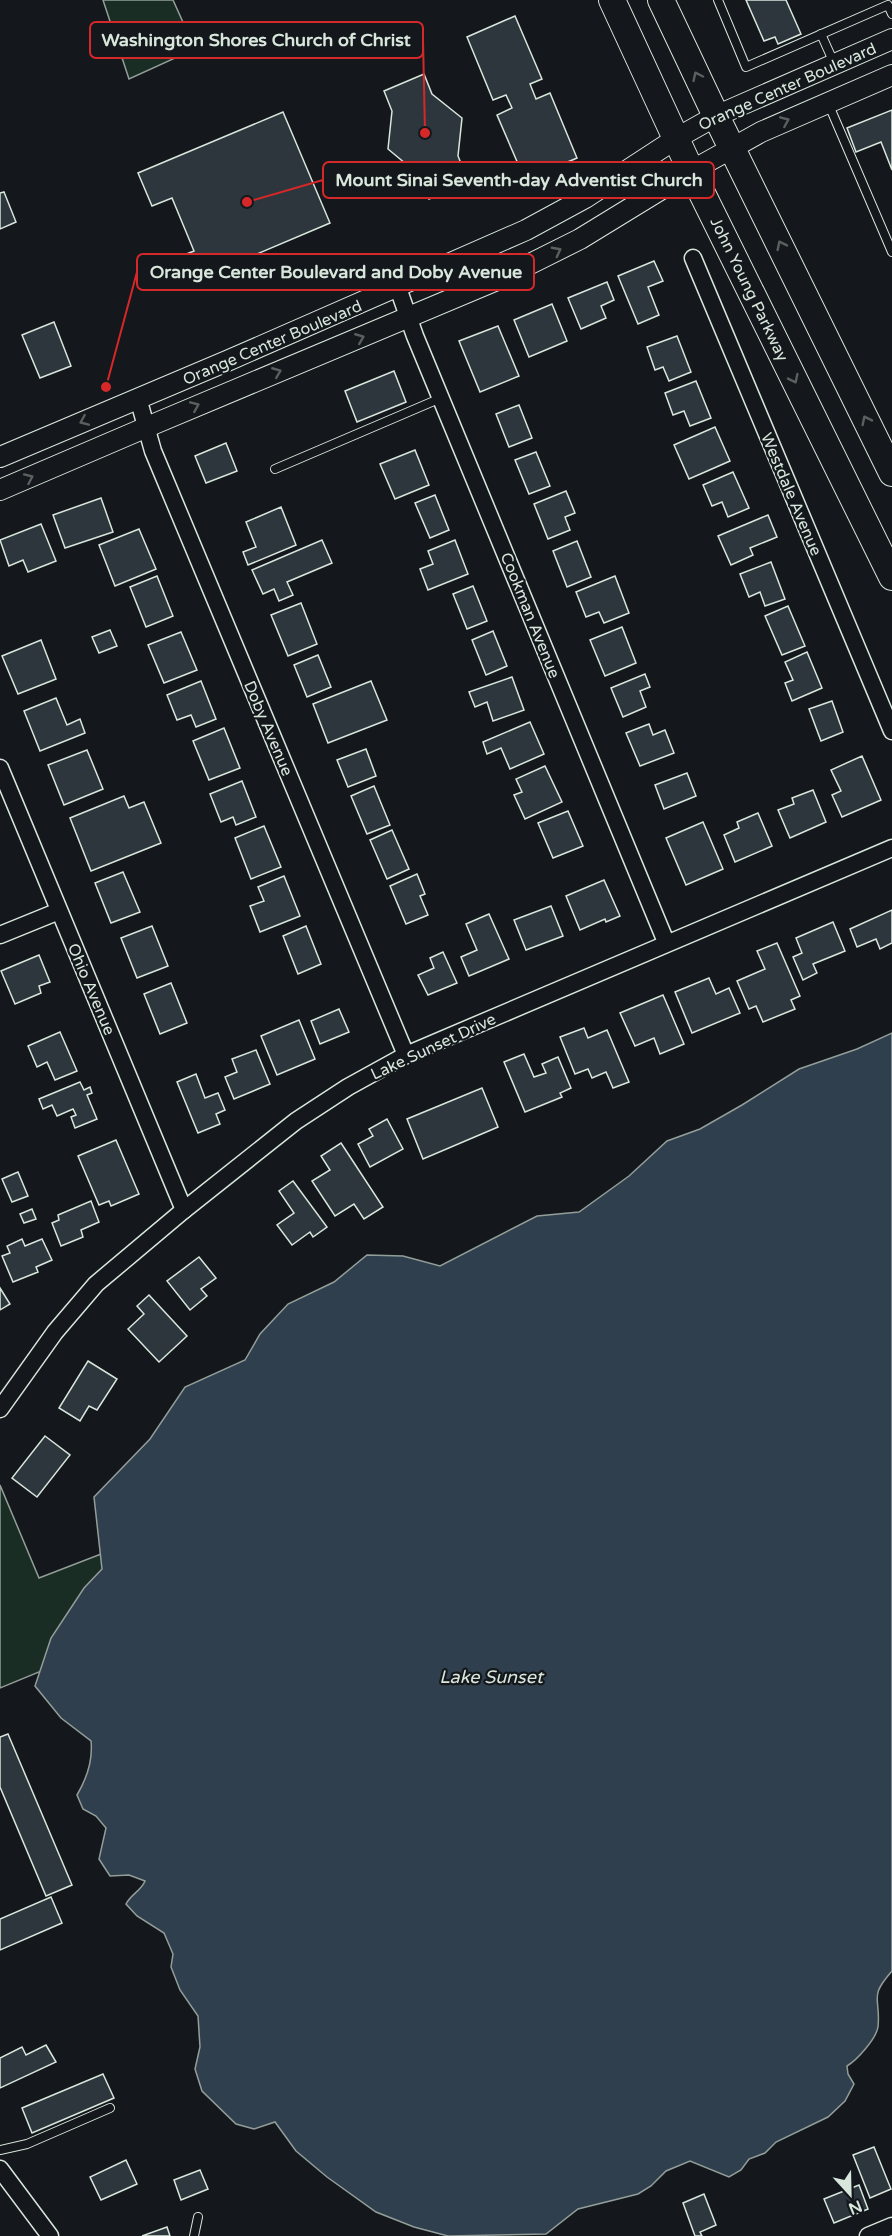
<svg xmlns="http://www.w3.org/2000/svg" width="892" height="2236" font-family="'Varela Round',sans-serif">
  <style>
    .green { fill: #1a2d24; stroke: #939e99; stroke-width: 1.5 }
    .water { fill: #2f3f4d; stroke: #939e99; stroke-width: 1.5 }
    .building { fill: #2c363c; stroke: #d8e6dc; stroke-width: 1.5 }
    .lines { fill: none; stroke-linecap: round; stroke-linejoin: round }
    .service-casing { stroke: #d8e6dc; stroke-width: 10 }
    .minor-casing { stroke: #d8e6dc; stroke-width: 19 }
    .tertiary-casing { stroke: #d8e6dc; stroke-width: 22 }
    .primary-casing { stroke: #d8e6dc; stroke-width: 28 }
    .service { stroke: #14181c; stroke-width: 8 }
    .minor { stroke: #14181c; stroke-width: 16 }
    .tertiary { stroke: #14181c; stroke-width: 20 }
    .primary { stroke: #14181c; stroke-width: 26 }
    .oneway { stroke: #59605f }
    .labels { text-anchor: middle; stroke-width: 4.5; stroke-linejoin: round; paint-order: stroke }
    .street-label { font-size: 16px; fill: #d8e6dc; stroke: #14181c }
    .water-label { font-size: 18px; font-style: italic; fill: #d8e6dc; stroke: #14181c }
    .leader { fill: none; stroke: #d62828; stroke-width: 2 }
    .callout-dot { fill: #d62828; stroke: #14181c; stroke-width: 2 }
    .callout { fill: #14181c; stroke: #d62828; stroke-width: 2 }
    .callout-label { font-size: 18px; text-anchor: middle; font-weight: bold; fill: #d8e6dc }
  </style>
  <rect width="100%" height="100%" fill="#14181c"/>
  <!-- green -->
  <g class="green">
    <path d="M 103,0 L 173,0 L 195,49 L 129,79 Z"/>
    <path d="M 0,1485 L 39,1578 L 163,1530 L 124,1637 L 0,1688 Z"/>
  </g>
  <!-- water -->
  <path class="water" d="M 892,1033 L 892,1971 C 868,1998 881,1997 878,2027 C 876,2039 857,2060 847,2066 L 848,2074 L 854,2084 L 845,2101 L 828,2117 L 776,2142 L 765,2153 L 749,2159 L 741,2170 L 729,2177 L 690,2161 L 666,2171 L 651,2186 L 638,2194 L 578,2209 L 546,2234 L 448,2236 L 414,2227 L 376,2212 L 327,2177 L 296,2151 L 275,2122 L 254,2129 L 236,2124 L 202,2091 L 195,2069 L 200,2047 L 198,2016 L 180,1990 L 171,1967 L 173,1954 L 164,1933 L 137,1916 L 126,1904 C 131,1894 141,1891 145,1881 L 129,1875 L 110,1876 L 99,1859 L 106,1828 L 96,1816 L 83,1809 L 77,1795 C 87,1778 93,1760 91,1741 L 61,1718 L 35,1686 L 51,1638 L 84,1588 L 102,1569 L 94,1497 L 150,1439 L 185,1387 L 245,1360 L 260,1334 L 288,1304 L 334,1282 L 367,1255 L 403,1256 L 440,1266 L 537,1216 L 579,1212 L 629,1176 L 667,1141 L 700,1129 L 742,1105 L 799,1069 L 857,1049 Z"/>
  <!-- building -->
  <g class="building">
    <path d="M 746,0 L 786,0 L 801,34 L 778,44 L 775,37 L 764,41 Z"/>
    <path d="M 515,16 L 542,79 L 530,84 L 536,99 L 550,93 L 577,158 L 525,180 L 497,115 L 512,108 L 506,95 L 493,100 L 467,37 Z"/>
    <path d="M 424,74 L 432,94 L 462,118 L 458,156 L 469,183 L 429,199 L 418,174 L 388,149 L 392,111 L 384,91 Z"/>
    <path d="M 892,110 L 892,170 L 881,142 L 856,152 L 847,128 Z"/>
    <path d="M 283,112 L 330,223 L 186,284 L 176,258 L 194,251 L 172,198 L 152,206 L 138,173 Z"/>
    <path d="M 4,192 L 16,222 L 0,229 L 0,193 Z"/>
    <path d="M 654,261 L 663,281 L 648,287 L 659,315 L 638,324 L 618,276 Z"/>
    <path d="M 607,282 L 614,300 L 601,306 L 606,318 L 581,329 L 568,298 Z"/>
    <path d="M 552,304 L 567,341 L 529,357 L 514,320 Z"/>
    <path d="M 54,322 L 71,366 L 40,378 L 22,335 Z"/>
    <path d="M 498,326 L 519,376 L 480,392 L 459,341 Z"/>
    <path d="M 677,336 L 691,372 L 669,381 L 663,367 L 655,370 L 647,347 Z"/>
    <path d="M 394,371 L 406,402 L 357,422 L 345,391 Z"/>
    <path d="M 696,381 L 711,418 L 690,426 L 684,411 L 673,415 L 665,393 Z"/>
    <path d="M 519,405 L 532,438 L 509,447 L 496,414 Z"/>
    <path d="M 715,427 L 730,461 L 689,479 L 674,445 Z"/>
    <path d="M 226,443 L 237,471 L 206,483 L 195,456 Z"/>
    <path d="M 415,450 L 429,485 L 395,499 L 380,464 Z"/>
    <path d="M 536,452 L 550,486 L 529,494 L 515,460 Z"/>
    <path d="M 733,472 L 749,508 L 728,517 L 722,502 L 712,506 L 703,485 Z"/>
    <path d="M 566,491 L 575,513 L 565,517 L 570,530 L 548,539 L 534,504 Z"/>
    <path d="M 435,495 L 449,530 L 430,538 L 415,503 Z"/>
    <path d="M 101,498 L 113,532 L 65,548 L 53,515 Z"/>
    <path d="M 281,507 L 296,545 L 248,565 L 243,552 L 256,547 L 246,522 Z"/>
    <path d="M 768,515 L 777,537 L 750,548 L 753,555 L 731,565 L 718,536 Z"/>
    <path d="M 41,524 L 56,561 L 28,572 L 23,560 L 9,566 L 0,540 Z"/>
    <path d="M 139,529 L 156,569 L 115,586 L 99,545 Z"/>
    <path d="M 322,540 L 332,563 L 287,582 L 293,595 L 279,601 L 274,589 L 263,594 L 252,570 Z"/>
    <path d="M 455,540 L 468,574 L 428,590 L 420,569 L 433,564 L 428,551 Z"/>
    <path d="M 577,541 L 591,577 L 567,587 L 553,551 Z"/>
    <path d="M 771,562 L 785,599 L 765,606 L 760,592 L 749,597 L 740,574 Z"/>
    <path d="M 157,576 L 173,616 L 146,627 L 130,587 Z"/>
    <path d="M 615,576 L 629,613 L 604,623 L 599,612 L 586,617 L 576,592 Z"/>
    <path d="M 473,586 L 487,621 L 467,629 L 453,594 Z"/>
    <path d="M 301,603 L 317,644 L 288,656 L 271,615 Z"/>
    <path d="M 788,606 L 805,646 L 782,655 L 765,616 Z"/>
    <path d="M 622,627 L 636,663 L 605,676 L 590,640 Z"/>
    <path d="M 110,630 L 117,646 L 99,653 L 92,637 Z"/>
    <path d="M 493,631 L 507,666 L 486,675 L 472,640 Z"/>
    <path d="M 181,632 L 197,670 L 164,683 L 148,645 Z"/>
    <path d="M 41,640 L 56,679 L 18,694 L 2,656 Z"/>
    <path d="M 807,652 L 822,688 L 792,701 L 785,683 L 793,680 L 785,662 Z"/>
    <path d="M 318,655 L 331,687 L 307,697 L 294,665 Z"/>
    <path d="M 645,674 L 650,687 L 640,691 L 646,707 L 623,717 L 611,688 Z"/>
    <path d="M 512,677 L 524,710 L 493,721 L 487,702 L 475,707 L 469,692 Z"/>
    <path d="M 201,681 L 216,719 L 196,727 L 191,715 L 177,720 L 167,695 Z"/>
    <path d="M 371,681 L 387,720 L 328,743 L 313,704 Z"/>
    <path d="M 56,698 L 67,725 L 80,719 L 85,733 L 40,751 L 24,711 Z"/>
    <path d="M 832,701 L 843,732 L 821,741 L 809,709 Z"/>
    <path d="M 530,722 L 544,754 L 510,769 L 501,748 L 487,754 L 483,742 Z"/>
    <path d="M 649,724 L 653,735 L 665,730 L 674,753 L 640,766 L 626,733 Z"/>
    <path d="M 224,728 L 240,768 L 209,780 L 193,741 Z"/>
    <path d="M 366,749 L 376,776 L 348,787 L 337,760 Z"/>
    <path d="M 87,750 L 103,789 L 64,805 L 48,765 Z"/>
    <path d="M 862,756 L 881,800 L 842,817 L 832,795 L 841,791 L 831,770 Z"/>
    <path d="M 545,766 L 562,802 L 525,819 L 514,795 L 522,792 L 516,779 Z"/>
    <path d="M 687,773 L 696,796 L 664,809 L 655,785 Z"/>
    <path d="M 242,781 L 256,817 L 236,825 L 233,817 L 221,822 L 210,794 Z"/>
    <path d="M 374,786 L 390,825 L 367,834 L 351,796 Z"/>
    <path d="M 813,790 L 826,822 L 790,838 L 778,810 L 794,804 L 792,798 Z"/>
    <path d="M 124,796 L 129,808 L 144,802 L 161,843 L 91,871 L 70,818 Z"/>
    <path d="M 568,811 L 583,846 L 553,858 L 538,823 Z"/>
    <path d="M 758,813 L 772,846 L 735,862 L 724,835 L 739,828 L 737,822 Z"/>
    <path d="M 703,822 L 723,869 L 686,885 L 666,838 Z"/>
    <path d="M 264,826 L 281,867 L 251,879 L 235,838 Z"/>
    <path d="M 392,830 L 409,869 L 387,879 L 370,840 Z"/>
    <path d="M 123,872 L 140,912 L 111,923 L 95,883 Z"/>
    <path d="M 417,874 L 425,894 L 420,896 L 428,915 L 406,924 L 390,886 Z"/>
    <path d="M 284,876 L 300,916 L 260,932 L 250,906 L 264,901 L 258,887 Z"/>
    <path d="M 604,880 L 620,916 L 606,922 L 605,919 L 580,930 L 566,896 Z"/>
    <path d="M 551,906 L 563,936 L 526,950 L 514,920 Z"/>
    <path d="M 892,910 L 892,943 L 880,949 L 876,939 L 857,947 L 850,929 Z"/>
    <path d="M 489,914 L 509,959 L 469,976 L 461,957 L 477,950 L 466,924 Z"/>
    <path d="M 833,922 L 845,951 L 813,964 L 817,973 L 803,980 L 793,957 L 802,953 L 796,938 Z"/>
    <path d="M 152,926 L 168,966 L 137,978 L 121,938 Z"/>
    <path d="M 306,926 L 321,964 L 298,974 L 283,936 Z"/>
    <path d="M 777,943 L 800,996 L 791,1000 L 795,1009 L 763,1022 L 756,1006 L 749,1009 L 737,981 L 765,969 L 757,951 Z"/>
    <path d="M 443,952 L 457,983 L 428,995 L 418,975 L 434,968 L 430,958 Z"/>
    <path d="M 39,955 L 50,982 L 39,986 L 41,993 L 15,1004 L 1,971 Z"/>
    <path d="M 709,978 L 716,994 L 729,988 L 740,1013 L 692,1033 L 675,992 Z"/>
    <path d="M 171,983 L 187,1023 L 160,1034 L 144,994 Z"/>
    <path d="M 663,995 L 684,1044 L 660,1054 L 654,1038 L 635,1046 L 620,1013 Z"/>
    <path d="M 339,1009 L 349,1032 L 320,1044 L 311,1021 Z"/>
    <path d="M 299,1020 L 315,1059 L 277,1075 L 261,1036 Z"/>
    <path d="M 584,1028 L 588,1038 L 607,1030 L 629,1082 L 613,1088 L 606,1072 L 592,1078 L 588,1069 L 575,1074 L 560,1037 Z"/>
    <path d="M 60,1032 L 77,1071 L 55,1080 L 47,1062 L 37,1067 L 28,1046 Z"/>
    <path d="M 256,1050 L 270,1084 L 234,1099 L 225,1077 L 237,1072 L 232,1059 Z"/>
    <path d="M 524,1054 L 534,1077 L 546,1073 L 542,1064 L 558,1057 L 571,1088 L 560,1093 L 562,1097 L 525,1112 L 504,1062 Z"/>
    <path d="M 196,1074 L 205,1098 L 218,1093 L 225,1110 L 216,1114 L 220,1124 L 198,1133 L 177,1082 Z"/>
    <path d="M 80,1082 L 84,1090 L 90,1087 L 92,1093 L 87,1095 L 97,1119 L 75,1128 L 71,1117 L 76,1115 L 73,1109 L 57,1116 L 52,1105 L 43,1109 L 39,1099 Z"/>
    <path d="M 482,1088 L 498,1127 L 423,1159 L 407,1119 Z"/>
    <path d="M 387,1119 L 403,1149 L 370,1167 L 358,1144 L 373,1136 L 369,1129 Z"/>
    <path d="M 116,1140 L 139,1194 L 111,1206 L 109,1201 L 99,1205 L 78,1156 Z"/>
    <path d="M 341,1143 L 383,1207 L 364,1219 L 354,1204 L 335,1216 L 312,1181 L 330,1170 L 321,1156 Z"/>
    <path d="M 18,1172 L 28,1196 L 12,1202 L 2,1179 Z"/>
    <path d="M 293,1181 L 327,1227 L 313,1237 L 310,1232 L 292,1245 L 277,1225 L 294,1213 L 279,1191 Z"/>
    <path d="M 91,1201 L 99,1222 L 81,1230 L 83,1237 L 61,1246 L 52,1223 L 59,1220 L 58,1215 Z"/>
    <path d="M 32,1209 L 36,1219 L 24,1223 L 20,1214 Z"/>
    <path d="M 22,1239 L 25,1246 L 42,1239 L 52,1260 L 36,1267 L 38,1272 L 13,1282 L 2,1256 L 10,1253 L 7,1246 Z"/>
    <path d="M 199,1257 L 216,1278 L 201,1289 L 207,1296 L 190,1310 L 167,1281 Z"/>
    <path d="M 0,1288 L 10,1304 L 0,1310 Z"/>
    <path d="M 149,1295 L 187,1336 L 159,1362 L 128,1329 L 144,1314 L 137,1306 Z"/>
    <path d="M 88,1361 L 117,1379 L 97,1410 L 89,1406 L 80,1421 L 59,1408 Z"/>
    <path d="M 45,1436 L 70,1455 L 37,1497 L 12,1478 Z"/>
    <path d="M 8,1734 L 72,1885 L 46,1896 L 0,1787 L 0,1737 Z"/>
    <path d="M 51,1897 L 62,1923 L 0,1950 L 0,1919 Z"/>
    <path d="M 46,2045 L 56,2062 L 0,2088 L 0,2058 L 22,2047 L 26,2055 Z"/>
    <path d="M 103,2074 L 114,2098 L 32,2133 L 22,2108 Z"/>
    <path d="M 874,2147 L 891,2189 L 870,2198 L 853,2155 Z"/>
    <path d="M 126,2160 L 137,2184 L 101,2200 L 90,2177 Z"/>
    <path d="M 200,2170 L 208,2189 L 181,2200 L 174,2180 Z"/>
    <path d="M 859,2185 L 868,2209 L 834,2223 L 824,2199 Z"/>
    <path d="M 704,2194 L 716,2225 L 700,2232 L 702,2236 L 695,2236 L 683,2203 Z"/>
    <path d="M 167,2227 L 170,2236 L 142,2236 Z"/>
  </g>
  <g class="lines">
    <!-- service casing -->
    <g class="service-casing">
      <g id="service">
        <path d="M 718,0 L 746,67 L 888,5 L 892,14"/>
        <path d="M 821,34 L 834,63"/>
        <path d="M 828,103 L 892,252"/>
        <path d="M 275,469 L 441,398"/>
        <path d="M 0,2150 L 27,2144 L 110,2108"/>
        <path d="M 194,2236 L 198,2217"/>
      </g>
    </g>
    <!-- minor casing -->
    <g class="minor-casing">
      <g id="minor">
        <path d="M 693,258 L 892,731"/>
        <path d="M 398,288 L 415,336 L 666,942"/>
        <path d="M 138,398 L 153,451 L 406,1055"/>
        <path d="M 0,768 L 184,1210"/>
        <path d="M 0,935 L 59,911"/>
        <path d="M 0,1409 L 55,1332 L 96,1284 L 184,1210 L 296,1121 L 348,1087 L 406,1055 L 892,848"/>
        <path d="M 0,2169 L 50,2236"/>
        <path d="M 868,2236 L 892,2226"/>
      </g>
    </g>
    <!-- tertiary casing -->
    <g class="tertiary-casing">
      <g id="tertiary">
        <path d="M 0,457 L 227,361 L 526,230 L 585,198 L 677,138 L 716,116 L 892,39"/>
        <path d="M 0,490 L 147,427 L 504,277 L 580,239 L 691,171 L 761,132 L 892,75"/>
      </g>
    </g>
    <!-- primary casing -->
    <g class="primary-casing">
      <g id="primary">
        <path d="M 612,0 L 691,171 L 892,577"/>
        <path d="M 661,0 L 716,116 L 892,473"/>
      </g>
    </g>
    <!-- service -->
    <use href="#service" class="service"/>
    <!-- minor -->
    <use href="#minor" class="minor"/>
    <!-- tertiary -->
    <use href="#tertiary" class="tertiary"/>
    <!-- primary -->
    <use href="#primary" class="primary"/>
  </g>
  <!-- one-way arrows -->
  <defs><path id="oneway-chevron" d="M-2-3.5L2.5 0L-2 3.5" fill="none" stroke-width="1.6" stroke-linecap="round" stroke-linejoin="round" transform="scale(1.5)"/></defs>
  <g class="oneway">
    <use href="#oneway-chevron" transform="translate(697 76) rotate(-115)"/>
    <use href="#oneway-chevron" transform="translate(785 121) rotate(-23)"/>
    <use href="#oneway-chevron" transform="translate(781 245) rotate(-116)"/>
    <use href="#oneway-chevron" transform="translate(557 251) rotate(-28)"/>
    <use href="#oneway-chevron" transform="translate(360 338) rotate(-22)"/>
    <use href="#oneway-chevron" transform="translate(277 372) rotate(-22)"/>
    <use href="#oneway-chevron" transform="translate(794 379) rotate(64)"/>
    <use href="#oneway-chevron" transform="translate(195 406) rotate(-23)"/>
    <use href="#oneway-chevron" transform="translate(866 420) rotate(-116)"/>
    <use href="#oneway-chevron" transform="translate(84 421) rotate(157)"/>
    <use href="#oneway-chevron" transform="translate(29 478) rotate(-24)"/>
  </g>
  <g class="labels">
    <!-- street labels -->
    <g class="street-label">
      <text transform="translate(787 86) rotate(-24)" y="6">Orange Center Boulevard</text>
      <text transform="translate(750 289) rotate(64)" y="6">John Young Parkway</text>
      <text transform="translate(272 342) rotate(-23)" y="6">Orange Center Boulevard</text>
      <text transform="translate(792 494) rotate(67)" y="6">Westdale Avenue</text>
      <text transform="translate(531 615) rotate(68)" y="6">Cookman Avenue</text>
      <text transform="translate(269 728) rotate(67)" y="6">Doby Avenue</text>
      <text transform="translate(92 989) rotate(67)" y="6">Ohio Avenue</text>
      <text transform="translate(433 1046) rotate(-25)" y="6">Lake Sunset Drive</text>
    </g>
    <!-- water labels -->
    <g class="water-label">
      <text x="491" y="1683">Lake Sunset</text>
    </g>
  </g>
  <!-- callouts -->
  <path class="leader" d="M425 133L423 40M247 202L323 180M106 387L137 272"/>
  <g class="callout-dot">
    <circle cx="425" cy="133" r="6"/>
    <circle cx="247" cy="202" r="6"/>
    <circle cx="106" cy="387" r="6"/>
  </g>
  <g class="callout">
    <rect x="90" y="22" width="333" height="36" rx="6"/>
    <rect x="323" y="162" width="391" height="36" rx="6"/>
    <rect x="137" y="254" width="397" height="36" rx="6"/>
  </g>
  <g class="callout-label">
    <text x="256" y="46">Washington Shores Church of Christ</text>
    <text x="519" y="186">Mount Sinai Seventh-day Adventist Church</text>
    <text x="336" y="278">Orange Center Boulevard and Doby Avenue</text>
  </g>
  <!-- north arrow -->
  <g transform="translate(850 2194) rotate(158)" stroke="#14181c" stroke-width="4.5" paint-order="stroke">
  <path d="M0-4.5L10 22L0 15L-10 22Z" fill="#d8e6dc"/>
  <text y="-9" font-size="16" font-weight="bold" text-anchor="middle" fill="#d8e6dc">N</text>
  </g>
</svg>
